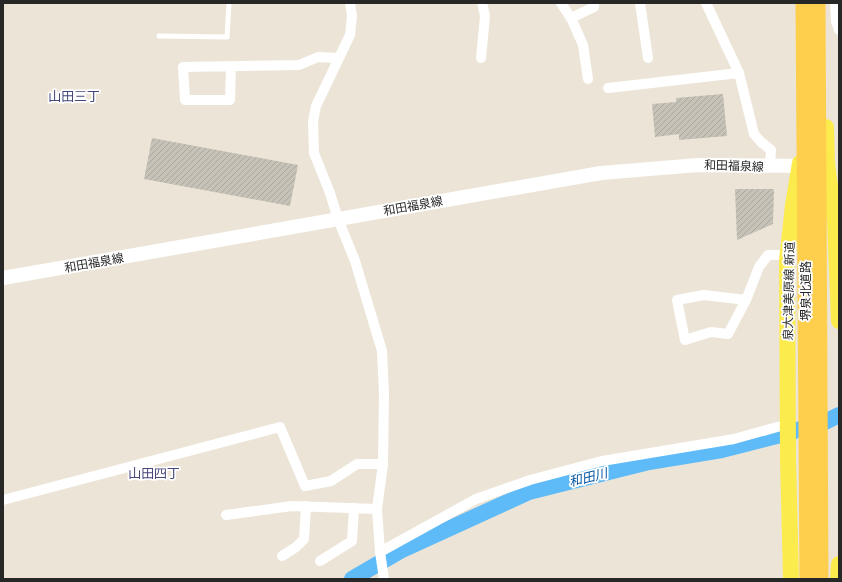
<svg xmlns="http://www.w3.org/2000/svg" width="842" height="582" font-family="'Open Sans','Noto Sans JP',sans-serif">
  <style>
    .lines { fill: none; stroke-linecap: round; stroke-linejoin: round }
    .river { stroke: #5fbbf8; stroke-width: 16 }
    .building { fill: url(#building-hatch) }
    .service { stroke: #fff; stroke-width: 5 }
    .minor { stroke: #fff; stroke-width: 10 }
    .secondary { stroke: #fff; stroke-width: 14 }
    .primary { stroke: #fceb4c; stroke-width: 16 }
    .trunk { stroke: #fecf4d; stroke-width: 17 }
    .labels { text-anchor: middle; stroke-width: 3.5; stroke-linejoin: round; paint-order: stroke }
    .street-label { font-size: 12px; fill: #272727; stroke: #fff }
    .neighbourhood-label { font-size: 13px; fill: #45477b; stroke: #fff }
    .water-label { font-size: 13px; font-style: italic; fill: #0254a0; stroke: #fff }
  </style>
  <defs>
    <pattern id="building-hatch" width="6" height="6" patternUnits="userSpaceOnUse"><rect width="6" height="6" fill="#c6c2b7"/><path d="M-1 1l2-2M0 6l6-6M5 7l2-2" fill="none" stroke="#aaa79d"/></pattern>
  </defs>
  <rect width="100%" height="100%" fill="#ece5d7"/>
  <g class="lines">
    <!-- river -->
    <path class="river" d="M 352,579 L 400,551 L 529,492 L 649,462 L 722,450 L 777,436 L 825,422 L 839,415"/>
  </g>
  <!-- building -->
  <g class="building">
    <path d="M 723,94 L 727,136 L 679,140 L 679,134 L 655,137 L 652,104 L 676,102 L 676,98 Z"/>
    <path d="M 152,138 L 298,165 L 290,206 L 144,179 Z"/>
    <path d="M 735,189 L 774,189 L 773,224 L 737,240 Z"/>
  </g>
  <g class="lines">
    <!-- service -->
    <path class="service" d="M 159,36 L 227,37 L 229,3"/>
    <!-- minor -->
    <g class="minor">
      <path d="M 350,3 L 352,16 L 350,35 L 316,106 L 313,122 L 314,153 L 330,193 L 338,219 L 355,261 L 382,351 L 384,394 L 383,464 L 377,509 L 380,552 L 384,579"/>
      <path d="M 561,3 L 572,20 L 583,45 L 588,79"/>
      <path d="M 640,3 L 648,58"/>
      <path d="M 706,3 L 739,73 L 754,134 L 761,142 L 771,150 L 770,166"/>
      <path d="M 835,3 L 836,21 L 839,30"/>
      <path d="M 571,18 L 594,7 L 594,3"/>
      <path d="M 481,58 L 485,16 L 482,3"/>
      <path d="M 231,66 L 230,100 L 185,100 L 183,67 L 299,65 L 318,57 L 338,58"/>
      <path d="M 608,88 L 739,73"/>
      <path d="M 746,300 L 704,295 L 677,300 L 685,340 L 711,332 L 728,334 L 746,300 L 759,267 L 768,255 L 788,255"/>
      <path d="M 3,500 L 280,427 L 305,486 L 331,481 L 357,464 L 383,464"/>
      <path d="M 226,515 L 292,506 L 377,509"/>
      <path d="M 380,552 L 476,499 L 530,480 L 602,461 L 734,439 L 788,424"/>
      <path d="M 282,556 L 296,547 L 304,539 L 306,506"/>
      <path d="M 320,561 L 352,541 L 354,508"/>
    </g>
    <!-- secondary -->
    <path class="secondary" d="M 3,278 L 601,173 L 698,165 L 809,166"/>
    <!-- primary -->
    <g class="primary">
      <path d="M 826,127 L 827,164 L 835,221 L 839,321"/>
      <path d="M 791,579 L 788,459 L 787,261 L 793,205 L 800,163"/>
      <path d="M 838,579 L 839,564"/>
    </g>
    <!-- trunk -->
    <g class="trunk">
      <path d="M 804,3 L 808,579"/>
      <path d="M 817,3 L 820,579"/>
    </g>
  </g>
  <g class="labels">
    <!-- street labels -->
    <g class="street-label">
      <text transform="translate(734 166) rotate(2)" y="4">和田福泉線</text>
      <text transform="translate(413 206) rotate(-10)" y="4">和田福泉線</text>
      <text transform="translate(94 263) rotate(-10)" y="4">和田福泉線</text>
      <text transform="translate(789 291) rotate(-89)" y="4">泉大津美原線 新道</text>
      <text transform="translate(806 291) rotate(-90)" y="4">堺泉北道路</text>
    </g>
    <!-- neighbourhood labels -->
    <g class="neighbourhood-label">
      <text x="74" y="101">山田三丁</text>
      <text x="154" y="478">山田四丁</text>
    </g>
    <!-- water labels -->
    <g class="water-label">
      <text transform="translate(588 477) rotate(-14)" y="5">和田川</text>
    </g>
  </g>
  <!-- border -->
  <rect width="842" height="582" fill="none" stroke="#272727" stroke-width="8"/>
</svg>
